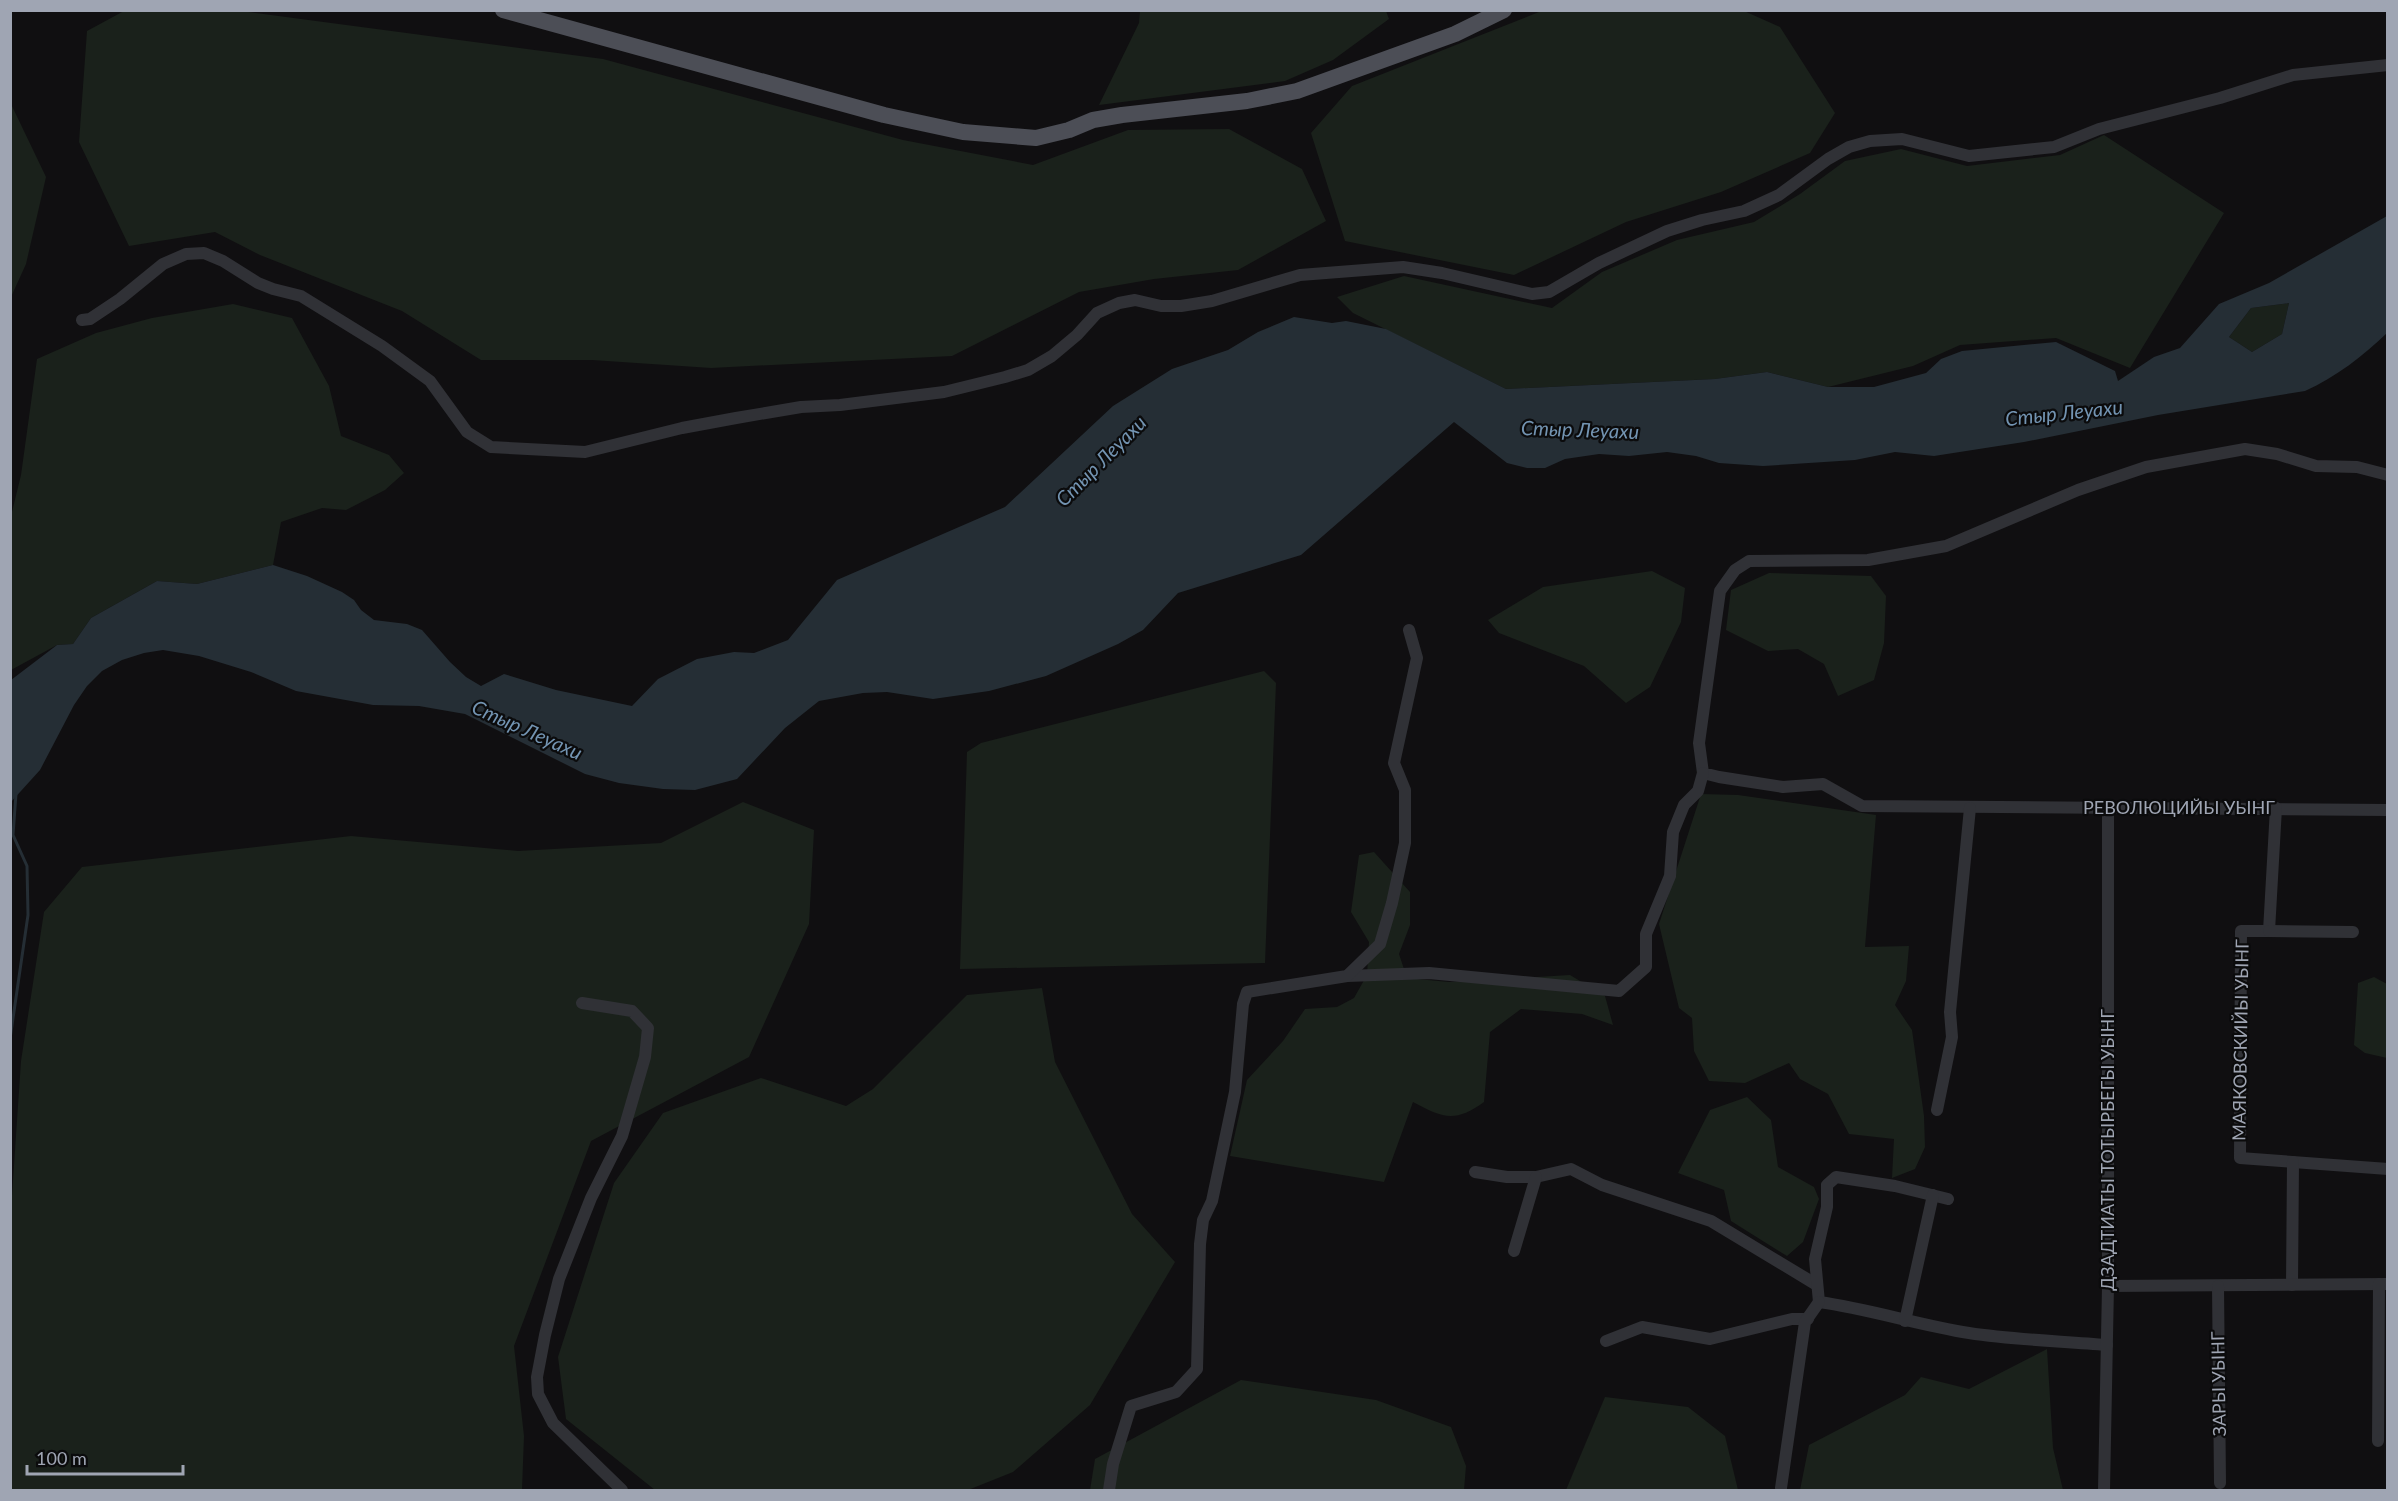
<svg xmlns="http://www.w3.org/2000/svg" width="2398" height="1501" font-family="Lato,sans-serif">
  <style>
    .green { fill: #1a211b }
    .water { fill: #252e35; fill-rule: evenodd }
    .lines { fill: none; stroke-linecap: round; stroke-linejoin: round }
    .stream { stroke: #252e35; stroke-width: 3 }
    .minor { stroke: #303136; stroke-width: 12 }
    .major { stroke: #4c4e56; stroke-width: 16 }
    .labels { text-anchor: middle; stroke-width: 4.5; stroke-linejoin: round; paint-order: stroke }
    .street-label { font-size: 18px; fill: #9fa5b3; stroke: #0b0b0c }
    .water-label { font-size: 20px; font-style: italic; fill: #7394b2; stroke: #0b0b0c }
  </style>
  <rect width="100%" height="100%" fill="#100f11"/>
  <!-- green -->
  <g class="green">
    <path d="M 234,10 L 603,59 L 903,140 L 1033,165 L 1128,130 L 1229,129 L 1302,169 L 1326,221 L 1238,270 L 1154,279 L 1079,292 L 952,356 L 711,368 L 592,360 L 481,360 L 402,311 L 260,255 L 215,232 L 129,246 L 79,142 L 87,31 L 124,11 Z"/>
    <path d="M 1544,10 L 1744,11 L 1780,27 L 1835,113 L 1810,153 L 1721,192 L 1626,222 L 1514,275 L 1345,241 L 1311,133 L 1352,86 Z"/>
    <path d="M 1386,11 L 1389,19 L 1333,60 L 1285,81 L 1099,105 L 1139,23 L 1140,11 Z"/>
    <path d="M 11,104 L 46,177 L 26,264 L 11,297 Z"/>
    <path d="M 2104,135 L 2224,213 L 2130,368 L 2056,338 L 1960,345 L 1913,366 L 1828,387 L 1767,372 L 1715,379 L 1506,389 L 1353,313 L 1337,297 L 1404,276 L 1552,308 L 1602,272 L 1677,240 L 1754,222 L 1800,194 L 1845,161 L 1901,149 L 1967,166 L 2060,155 Z"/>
    <path d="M 2289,303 L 2282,334 L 2252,352 L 2229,337 L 2251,308 Z"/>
    <path d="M 233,304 L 292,318 L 329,386 L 341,436 L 389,455 L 404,473 L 385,490 L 346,510 L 322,508 L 281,522 L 273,565 L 197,584 L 157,581 L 91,618 L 73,644 L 57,645 L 11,670 L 11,516 L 21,475 L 37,359 L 96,333 L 152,318 Z"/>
    <path d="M 1652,571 L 1685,588 L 1681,622 L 1650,687 L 1626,703 L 1584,666 L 1499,633 L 1488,620 L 1543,587 Z"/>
    <path d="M 1769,573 L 1871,576 L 1886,596 L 1884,643 L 1874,680 L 1838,696 L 1824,664 L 1798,649 L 1768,651 L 1726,630 L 1731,590 Z"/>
    <path d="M 1264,671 L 1276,683 L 1265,963 L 960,969 L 967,752 L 981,743 Z"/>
    <path d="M 1701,794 L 1738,795 L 1876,815 L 1865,947 L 1909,946 L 1906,981 L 1895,1005 L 1912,1030 L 1924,1116 L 1925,1147 L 1915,1169 L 1892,1178 L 1894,1139 L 1849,1134 L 1828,1094 L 1800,1079 L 1789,1063 L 1745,1083 L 1709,1081 L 1694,1051 L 1692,1018 L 1679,1008 L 1659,924 Z"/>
    <path d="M 743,802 L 814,830 L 809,924 L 749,1057 L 591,1141 L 514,1346 L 524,1436 L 522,1490 L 11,1490 L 10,1225 L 21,1061 L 44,912 L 82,867 L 351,836 L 518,851 L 661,843 Z"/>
    <path d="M 1374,852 L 1410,892 L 1410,925 L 1399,954 L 1407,978 L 1449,982 L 1570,975 L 1605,996 L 1613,1025 L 1582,1014 L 1521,1009 L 1490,1032 L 1484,1102 C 1455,1123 1443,1118 1413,1102 L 1384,1182 L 1230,1156 L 1247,1080 L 1283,1041 L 1305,1009 L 1337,1007 L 1354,998 L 1367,975 L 1369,942 L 1351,912 L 1359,855 Z"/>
    <path d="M 2374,977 L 2387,984 L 2387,1058 L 2365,1053 L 2354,1045 L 2358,983 Z"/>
    <path d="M 1042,988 L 1055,1062 L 1132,1214 L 1175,1262 L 1090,1405 L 1013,1472 L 968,1490 L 655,1490 L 566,1419 L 558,1357 L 614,1183 L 663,1113 L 761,1078 L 846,1106 L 873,1089 L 967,995 Z"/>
    <path d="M 1747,1097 L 1771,1120 L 1778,1167 L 1814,1187 L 1819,1199 L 1803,1242 L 1787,1256 L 1731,1221 L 1724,1190 L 1678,1173 L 1710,1110 Z"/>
    <path d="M 2047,1349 L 2053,1448 L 2063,1490 L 1800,1490 L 1809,1445 L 1905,1395 L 1921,1377 L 1969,1389 Z"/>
    <path d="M 1241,1380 L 1376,1400 L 1451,1427 L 1466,1466 L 1464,1490 L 1090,1490 L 1095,1459 Z"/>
    <path d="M 1605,1397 L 1688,1407 L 1725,1436 L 1738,1490 L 1566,1490 Z"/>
  </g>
  <!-- water -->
  <path class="water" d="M 2387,216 L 2387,333 C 2363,356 2336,377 2305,391 L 2158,415 L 2024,442 L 1934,456 L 1895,452 L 1855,460 L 1763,466 L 1719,463 L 1696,456 L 1667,452 L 1629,456 L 1599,454 L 1565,459 L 1545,468 L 1527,468 L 1507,463 L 1454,422 L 1301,555 L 1178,593 L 1143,630 L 1118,644 L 1046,676 L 989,691 L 933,699 L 887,692 L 863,693 L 819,701 L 785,728 L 737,779 L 695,790 L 663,789 L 619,783 L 585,774 L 465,714 L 419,706 L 373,705 L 296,691 L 251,672 L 199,656 L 163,650 L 144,653 L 122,660 L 102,671 L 87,686 L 74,705 L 40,770 L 11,802 L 11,680 L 57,645 L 73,644 L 91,618 L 157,581 L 197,584 L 273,565 L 307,576 L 342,592 L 354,600 L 361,610 L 374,620 L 407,624 L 422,630 L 450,662 L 466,677 L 481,686 L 504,674 L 556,690 L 632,706 L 658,679 L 697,659 L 734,652 L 754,653 L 788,640 L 837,580 L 1005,507 L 1113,406 L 1172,369 L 1228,350 L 1258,332 L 1294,317 L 1332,323 L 1346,321 L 1386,329 L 1506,389 L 1715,379 L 1767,372 L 1828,387 L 1874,387 L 1926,373 L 1941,359 L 1962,351 L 2056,342 L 2115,371 L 2118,381 L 2154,357 L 2180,348 L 2219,304 L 2269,283 ZM 2289,303 L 2282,334 L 2252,352 L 2229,337 L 2251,308 Z"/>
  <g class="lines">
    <!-- stream -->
    <path class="stream" d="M 10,1039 L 28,915 L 27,866 L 13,835 L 16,794"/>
    <!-- minor -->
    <g class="minor">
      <path d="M 82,320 L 90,319 L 120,299 L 163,264 L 186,254 L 204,253 L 223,261 L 258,283 L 273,289 L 301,296 L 382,346 L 430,381 L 467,432 L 491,447 L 585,452 L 682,428 L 736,418 L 801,407 L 840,405 L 944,392 L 1005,377 L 1028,370 L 1052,356 L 1077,335 L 1097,313 L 1119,303 L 1135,300 L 1161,306 L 1181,306 L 1212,301 L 1300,275 L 1403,267 L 1442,273 L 1532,294 L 1549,292 L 1599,263 L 1667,231 L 1702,220 L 1744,211 L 1779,195 L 1828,159 L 1849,147 L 1870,141 L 1902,139 L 1969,156 L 2054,147 L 2099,129 L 2220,98 L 2293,75 L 2388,65"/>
      <path d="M 2388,475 L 2357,467 L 2316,466 L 2277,454 L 2245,449 L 2146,467 L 2078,490 L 1946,546 L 1868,560 L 1749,561 L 1735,570 L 1720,591 L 1699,743 L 1703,773 L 1719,777 L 1783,787 L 1823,784 L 1862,806 L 2388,810"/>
      <path d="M 2276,808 L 2269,931 L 2241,931 L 2240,1158 L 2388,1169"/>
      <path d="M 2269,931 L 2353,932"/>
      <path d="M 1347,976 L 1429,973 L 1619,991 L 1646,967 L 1646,934 L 1670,876 L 1673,832 L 1684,805 L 1698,791 L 1703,773"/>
      <path d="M 582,1003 L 632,1011 L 648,1028 L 645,1057 L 622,1136 L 591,1198 L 559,1279 L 545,1335 L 537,1377 L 538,1394 L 553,1423 L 622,1490"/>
      <path d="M 1937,1110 L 1952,1037 L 1950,1012 L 1970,808"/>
      <path d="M 1475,1172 L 1507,1177 L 1536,1177 L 1571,1169 L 1602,1185 L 1711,1221 L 1817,1285"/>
      <path d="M 1948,1199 L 1895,1186 L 1836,1177 L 1827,1185 L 1827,1207 L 1815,1259 L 1819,1302 C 1870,1309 1918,1325 1969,1333 C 2014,1340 2061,1341 2107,1345"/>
      <path d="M 1514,1251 L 1536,1177"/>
      <path d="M 2292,1285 L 2293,1162"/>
      <path d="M 2108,1286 L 2388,1284"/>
      <path d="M 2218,1286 L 2220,1483"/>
      <path d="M 1905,1321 L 1933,1195"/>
      <path d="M 1606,1341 L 1642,1327 L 1710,1339 L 1792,1319 L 1808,1319"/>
      <path d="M 2378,1441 L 2379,1284"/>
      <path d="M 1781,1488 L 1805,1322 L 1819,1302"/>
      <path d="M 1109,1490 L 1113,1464 L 1131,1406 L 1176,1392 L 1197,1369 L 1200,1244 L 1203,1220 L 1212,1201 L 1235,1092 L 1243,1004 L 1247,992 L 1347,976 L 1380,944 L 1392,903 L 1405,843 L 1405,790 L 1394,763 L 1417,658 L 1409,630"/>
      <path d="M 2104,1490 L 2108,1286 L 2108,809"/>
    </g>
    <!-- major -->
    <path class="major" d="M 503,10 L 884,115 L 963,132 L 1036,138 L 1069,130 L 1093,120 L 1122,115 L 1247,101 L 1297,91 L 1455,34 L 1504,10"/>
  </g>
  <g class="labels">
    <!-- street labels -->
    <g class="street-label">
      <text x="2179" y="814">РЕВОЛЮЦИЙЫ УЫНГ</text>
      <text transform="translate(2241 1040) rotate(-89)" y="6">МАЯКОВСКИЙЫ УЫНГ</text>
      <text transform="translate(2108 1150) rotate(-90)" y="6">ДЗАДТИАТЫ ТОТЫРБЕГЫ УЫНГ</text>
      <text transform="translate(2219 1384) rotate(-91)" y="6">ЗАРЫ УЫНГ</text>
    </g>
    <!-- water labels -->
    <g class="water-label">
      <text transform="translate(2064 413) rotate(-6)" y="7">Стыр Леуахи</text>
      <text transform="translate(1580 430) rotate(2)" y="7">Стыр Леуахи</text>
      <text transform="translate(1101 461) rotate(-45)" y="7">Стыр Леуахи</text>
      <text transform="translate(527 730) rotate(24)" y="7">Стыр Леуахи</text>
    </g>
  </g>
  <!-- border -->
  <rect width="2398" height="1501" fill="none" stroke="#9fa5b3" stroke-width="24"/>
  <!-- scale -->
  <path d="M27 1465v9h156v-9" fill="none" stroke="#9fa5b3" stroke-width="3"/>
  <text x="36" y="1465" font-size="18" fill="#9fa5b3" stroke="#0b0b0c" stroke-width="4.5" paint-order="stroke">100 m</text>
</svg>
